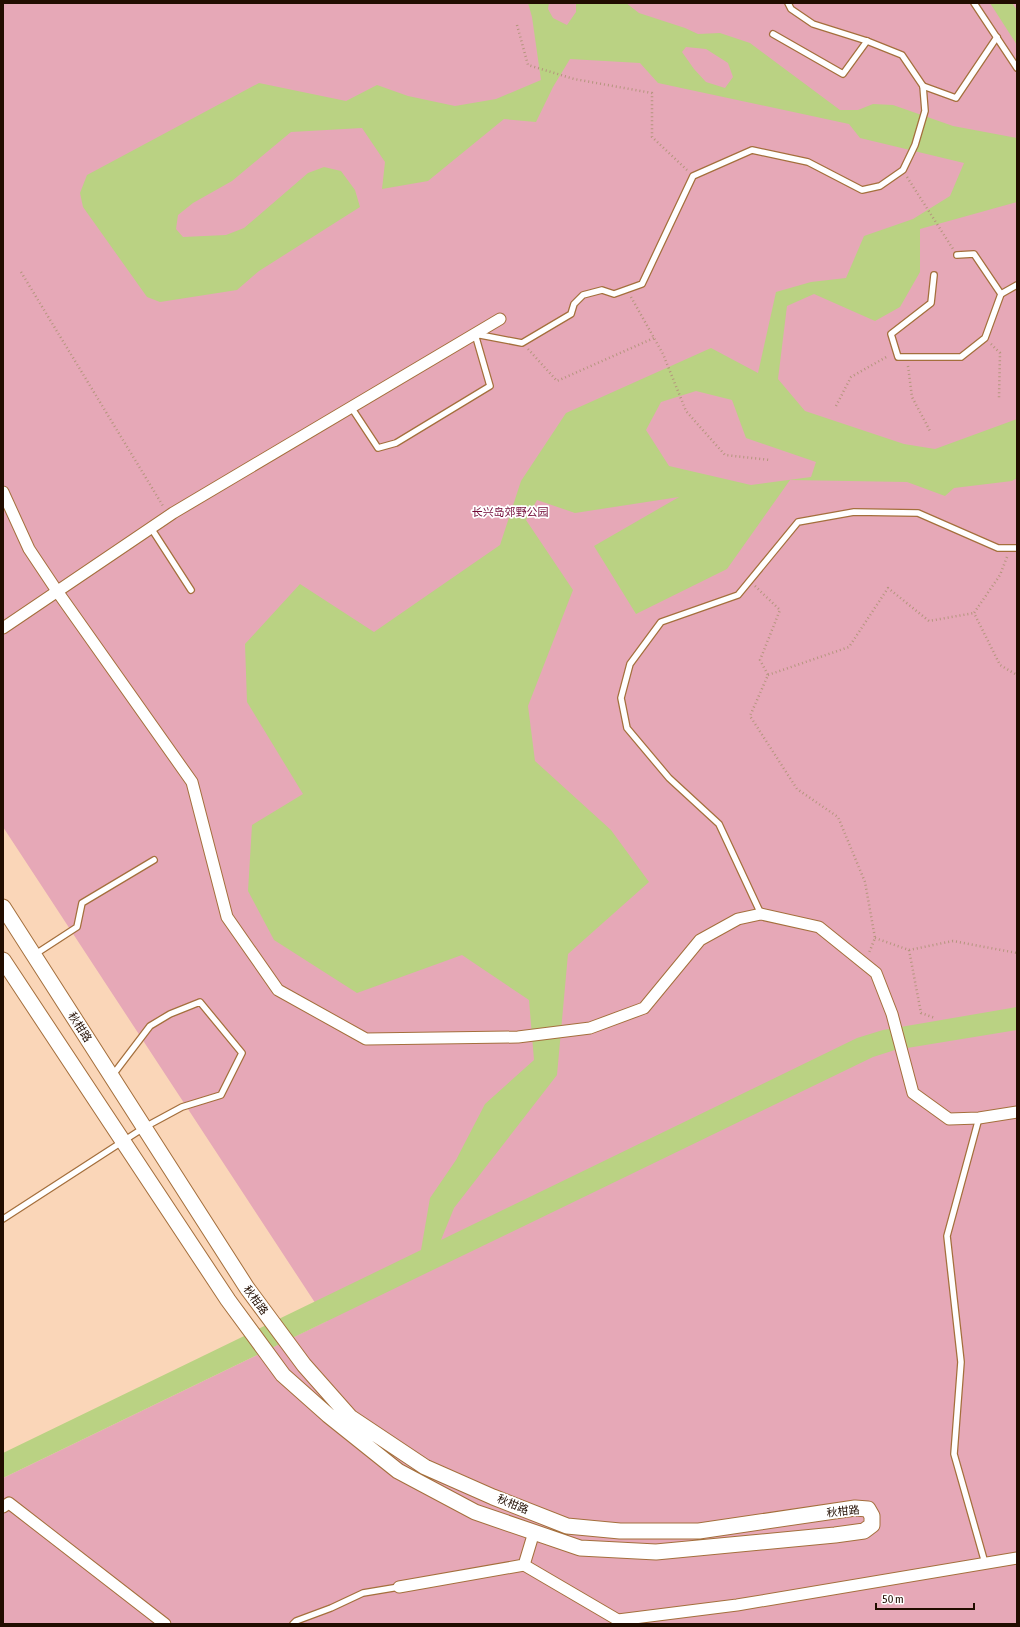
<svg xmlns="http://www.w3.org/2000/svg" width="1020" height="1627" font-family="'Asap Condensed','Noto Sans SC',sans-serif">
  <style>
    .green { fill: #e6a8b7 }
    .water { fill: #bad283; fill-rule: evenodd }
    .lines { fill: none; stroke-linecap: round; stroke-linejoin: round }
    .lane-casing { stroke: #a46f3c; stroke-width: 8 }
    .street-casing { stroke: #a46f3c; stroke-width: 13 }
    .secondary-casing { stroke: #a46f3c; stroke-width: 17 }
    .path { stroke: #b4957d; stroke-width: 2.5; stroke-dasharray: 1 3; stroke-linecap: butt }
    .lane { stroke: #fff; stroke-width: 5.5 }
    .street { stroke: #fff; stroke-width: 11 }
    .secondary { stroke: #fff; stroke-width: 15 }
    .labels { text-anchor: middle; stroke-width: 3.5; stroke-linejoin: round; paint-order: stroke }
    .park-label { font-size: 11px; fill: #710936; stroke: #fff }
    .street-label { font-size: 11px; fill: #210d00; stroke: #fff }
  </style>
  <rect width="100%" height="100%" fill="#fad6b8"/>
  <!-- green -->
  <path class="green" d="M 3,3 L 1017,3 L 1017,1624 L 3,1624 L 3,1478 L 327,1321 L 3,827 Z"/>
  <!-- water -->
  <g class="water">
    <path d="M 528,3 L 549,3 L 548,9 L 553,18 L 567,25 L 576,12 L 576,3 L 626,3 L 639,13 L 685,28 L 698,34 L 720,33 L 750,43 L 840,110 L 858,110 L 873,104 L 893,105 L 953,126 L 1017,138 L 1017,202 L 920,229 L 920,272 L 900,307 L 875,321 L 814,294 L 787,306 L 778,379 L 805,411 L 904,444 L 935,449 L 1017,419 L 1017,478 L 1012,481 L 954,488 L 945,496 L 907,482 L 790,480 L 727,569 L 636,614 L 594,546 L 679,497 L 575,513 L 537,500 L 526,520 L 573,590 L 528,706 L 535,761 L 611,830 L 649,882 L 568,954 L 557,1075 L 454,1208 L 441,1240 L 857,1038 L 883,1030 L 1017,1007 L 1017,1030 L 895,1050 L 873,1057 L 3,1478 L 3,1453 L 421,1250 L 430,1198 L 456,1160 L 485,1104 L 534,1060 L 529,1000 L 462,955 L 357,993 L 274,940 L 248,891 L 252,825 L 303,794 L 247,702 L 245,644 L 300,584 L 374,632 L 500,545 L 521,481 L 566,413 L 711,348 L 758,373 L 776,292 L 811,282 L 846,278 L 864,236 L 913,219 L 950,196 L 964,163 L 860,138 L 849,124 L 658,83 L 640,63 L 570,59 L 553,87 L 536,122 L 504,119 L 428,181 L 382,189 L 385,162 L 362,128 L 291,132 L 232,181 L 193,203 L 178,215 L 176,229 L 183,237 L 226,235 L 244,228 L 308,173 L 324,167 L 341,171 L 355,190 L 360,207 L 259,271 L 237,290 L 160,302 L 147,297 L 83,207 L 80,193 L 87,175 L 259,83 L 346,101 L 377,85 L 408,96 L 455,106 L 496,99 L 541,80 L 532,17 ZM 686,47 L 706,49 L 728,63 L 733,77 L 725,88 L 706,82 L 694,69 L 682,52 ZM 696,391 L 732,400 L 746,438 L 816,462 L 811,477 L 751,485 L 669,466 L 646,430 L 661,402 Z"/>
    <path d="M 990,3 L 1012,3 L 1017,10 L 1017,45 Z"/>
  </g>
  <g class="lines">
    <!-- lane casing -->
    <g class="lane-casing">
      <g id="lane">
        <path d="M 974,3 L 1017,68"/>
        <path d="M 773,34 L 843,74 L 867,41"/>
        <path d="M 923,86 L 956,98 L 997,37"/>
        <path d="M 934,275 L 931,303 L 891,334 L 898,357 L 961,357 L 985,338 L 1001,294 L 974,254 L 957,255"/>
        <path d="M 1001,294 L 1017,285"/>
        <path d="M 351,407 L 378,448 L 396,443 L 490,386 L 475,334 L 522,343 L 571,314 L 574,304 L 583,295 L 602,290 L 614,294 L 642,284 L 693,176 L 752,150 L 808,162 L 862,190 L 880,186 L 903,170 L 915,145 L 925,111 L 923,86 L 902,55 L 867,41 L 813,24 L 791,9 L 788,3"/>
        <path d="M 151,528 L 191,590"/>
        <path d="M 761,914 L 719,824 L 669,778 L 627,728 L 621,698 L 630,664 L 661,622 L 738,595 L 798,522 L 854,512 L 918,513 L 998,548 L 1017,548"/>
        <path d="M 34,955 L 77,927 L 82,903 L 154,860"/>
        <path d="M 979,1118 L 947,1236 L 961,1362 L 954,1454 L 985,1563"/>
        <path d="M 3,1219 L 145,1127 L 182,1107 L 221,1095 L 242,1053 L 200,1002 L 170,1014 L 150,1026 L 112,1076"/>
        <path d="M 293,1624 L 296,1621 L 331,1608 L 363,1593 L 399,1587"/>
      </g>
    </g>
    <!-- street casing -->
    <g class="street-casing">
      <g id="street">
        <path d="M 3,492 L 29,549 L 57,591 L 192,782 L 227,917 L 278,990 L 366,1039 L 518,1037 L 590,1028 L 644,1008 L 700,940 L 738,919 L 761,914 L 819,927 L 876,973 L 892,1014 L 913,1093 L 949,1119 L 979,1118 L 1017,1112"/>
        <path d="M 3,628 L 173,513 L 500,319"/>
        <path d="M 3,1507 L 9,1503 L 165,1624"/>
        <path d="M 524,1565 L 618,1620 L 737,1605 L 1017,1558"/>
        <path d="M 399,1587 L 524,1565 L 534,1532"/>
      </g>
    </g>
    <!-- secondary casing -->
    <g class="secondary-casing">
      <path id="secondary" d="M 3,907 L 247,1288 L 304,1365 L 350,1417 L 425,1467 L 493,1497 L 567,1526 L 620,1531 L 699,1531 L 855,1508 L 868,1509 L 872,1516 L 872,1525 L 864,1531 L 835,1535 L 656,1552 L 580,1548 L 475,1512 L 398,1471 L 328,1415 L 283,1375 L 228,1300 L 3,960"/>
    </g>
    <!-- path -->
    <g class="path">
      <path d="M 517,25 L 528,65 L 574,79 L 652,93 L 652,137 L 687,170"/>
      <path d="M 907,177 L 953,249"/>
      <path d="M 21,272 L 163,506"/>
      <path d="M 631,297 L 663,354 L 686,411 L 725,455 L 770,460"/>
      <path d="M 991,344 L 1000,353 L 999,398"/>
      <path d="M 528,349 L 557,381 L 654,338"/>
      <path d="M 908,366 L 912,397 L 930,431"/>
      <path d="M 836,406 L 851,377 L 888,356"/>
      <path d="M 1007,557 L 1000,575 L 974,613 L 1000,665 L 1017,675"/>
      <path d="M 755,586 L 780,610 L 760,660 L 768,675 L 750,716 L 797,789 L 838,817 L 865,882 L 875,938 L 869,953"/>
      <path d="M 768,675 L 849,647 L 888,588 L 929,621 L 974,613"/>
      <path d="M 875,938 L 909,950 L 953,941 L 1017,953"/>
      <path d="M 909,950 L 921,1013 L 935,1018"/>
    </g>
    <!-- lane -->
    <use href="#lane" class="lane"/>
    <!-- street -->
    <use href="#street" class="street"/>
    <!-- secondary -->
    <use href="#secondary" class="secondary"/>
  </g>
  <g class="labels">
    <!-- park labels -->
    <g class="park-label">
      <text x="510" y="516">长兴岛郊野公园</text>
    </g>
    <!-- street labels -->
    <g class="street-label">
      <text transform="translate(80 1027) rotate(57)" y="4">秋柑路</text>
      <text transform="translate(256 1300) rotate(54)" y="4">秋柑路</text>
      <text transform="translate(513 1504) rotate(22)" y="4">秋柑路</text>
      <text transform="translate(843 1511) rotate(-6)" y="4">秋柑路</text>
    </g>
  </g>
  <!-- border -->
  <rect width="1020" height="1627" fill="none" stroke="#210d00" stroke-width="8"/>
  <!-- scale -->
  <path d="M876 1603v6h98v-6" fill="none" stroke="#210d00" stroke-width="2"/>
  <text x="882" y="1603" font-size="12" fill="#210d00" stroke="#ffffff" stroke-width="3" paint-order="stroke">50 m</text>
</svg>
